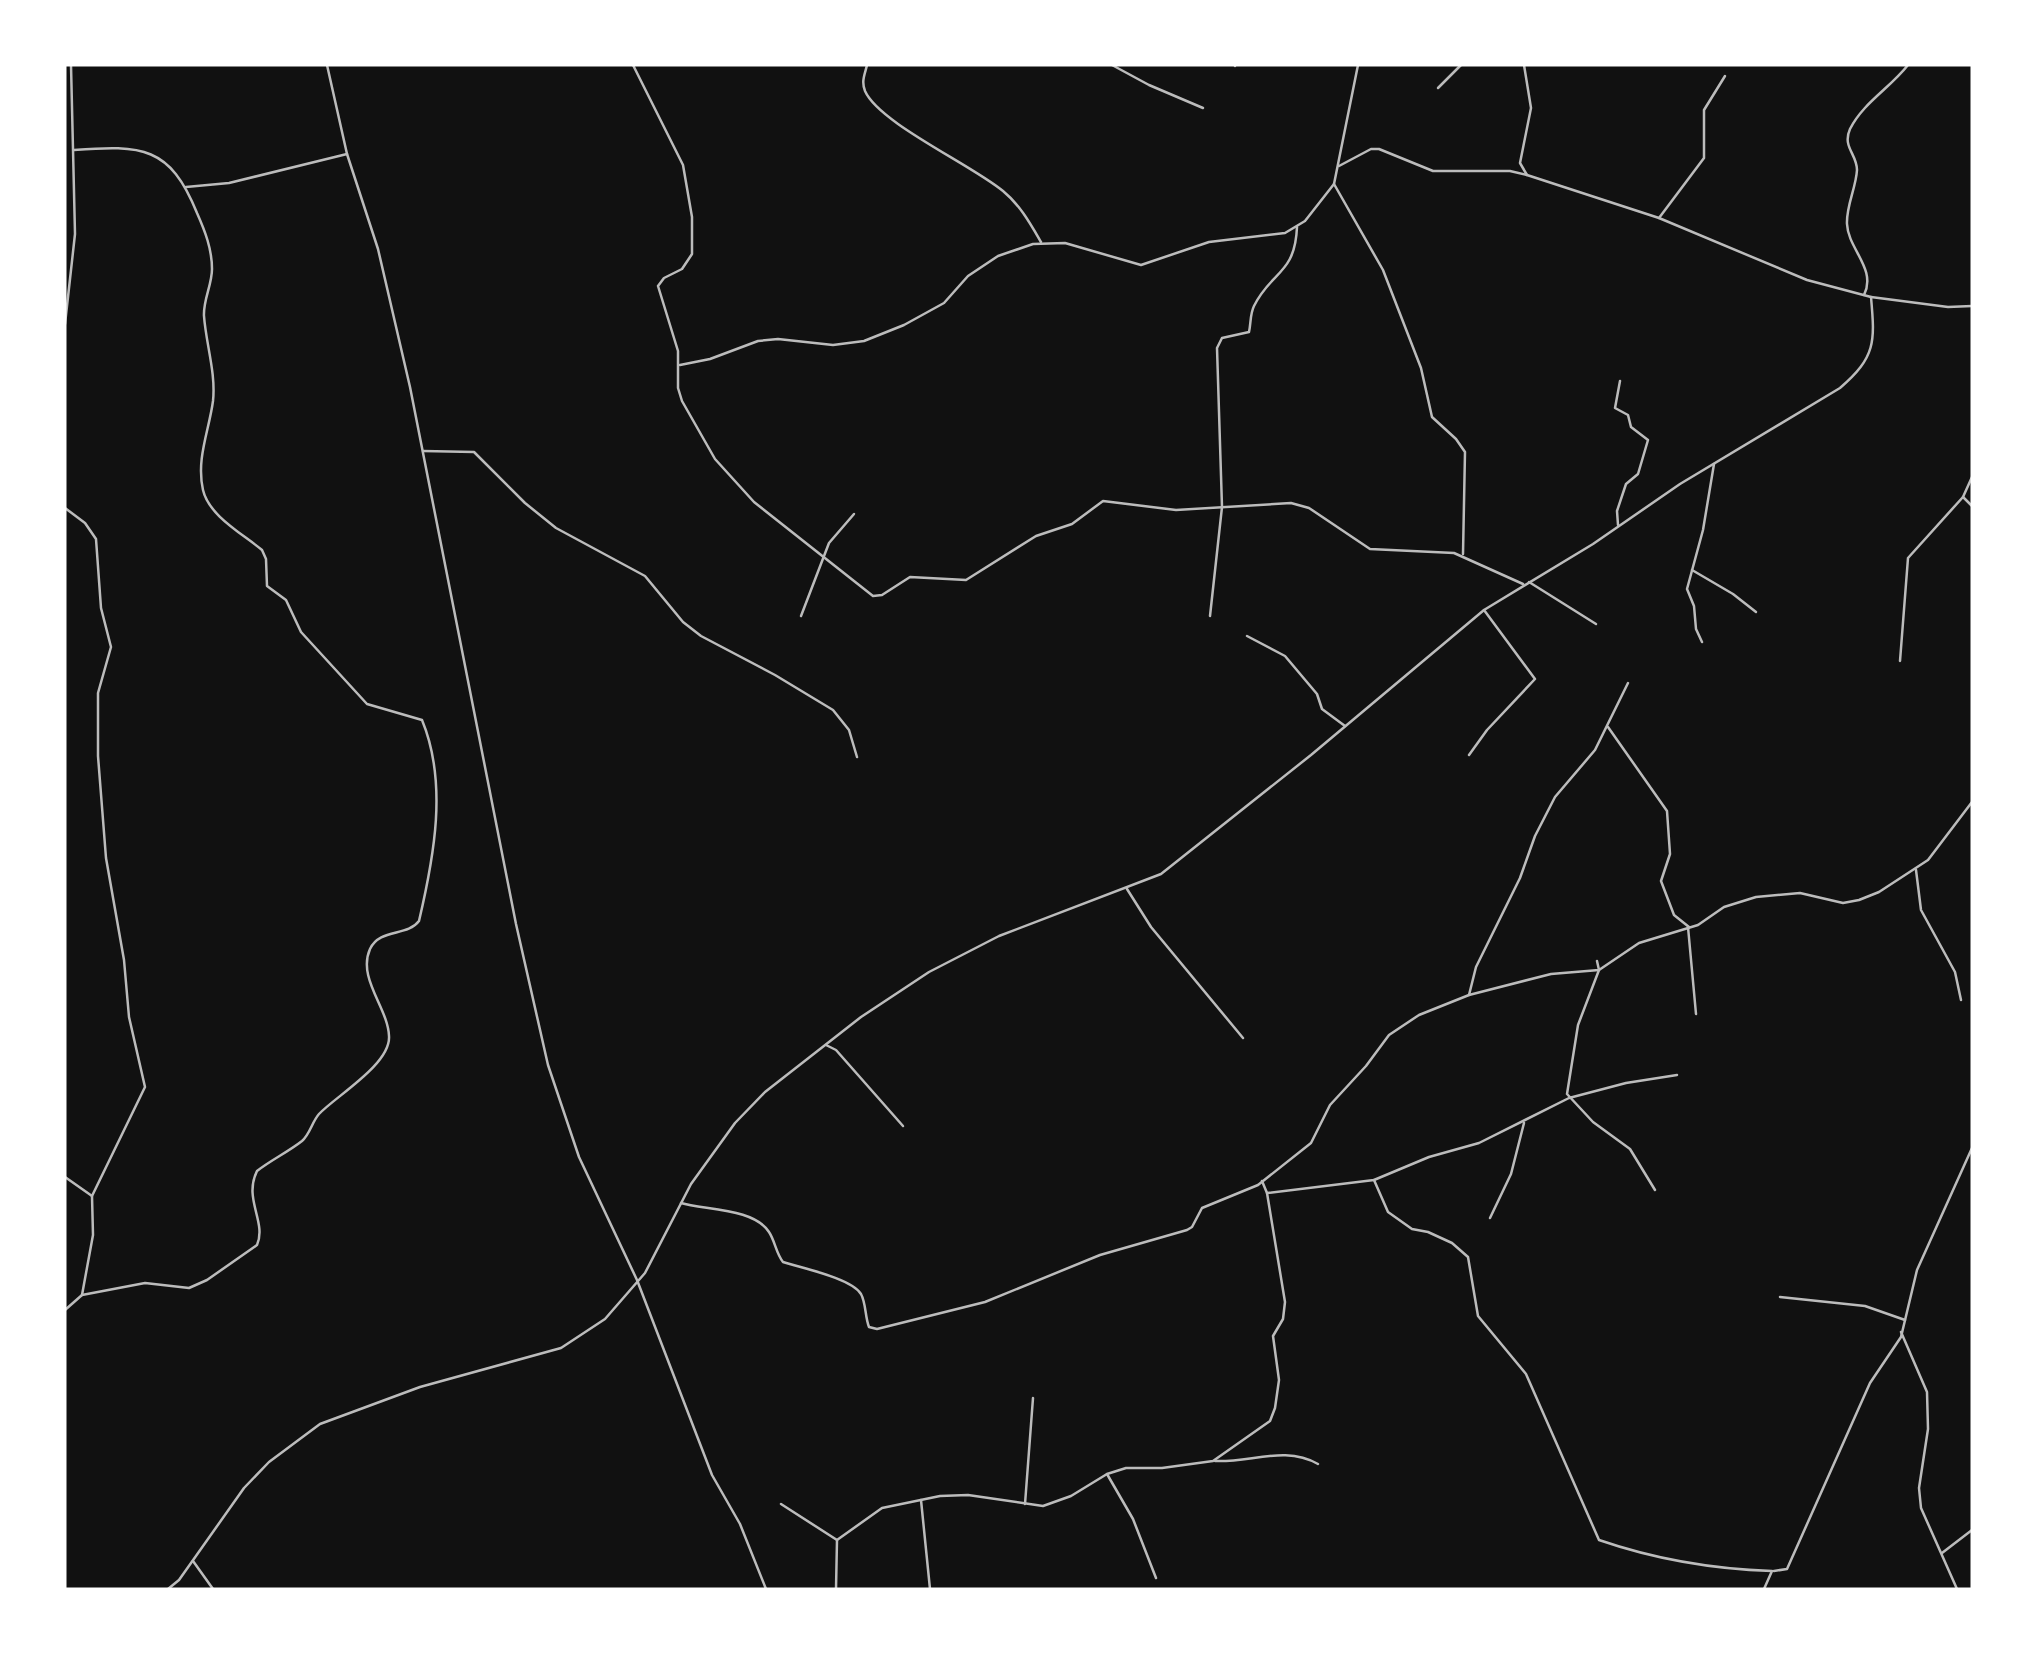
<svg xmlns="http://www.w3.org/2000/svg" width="2037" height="1654" font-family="Rubik,sans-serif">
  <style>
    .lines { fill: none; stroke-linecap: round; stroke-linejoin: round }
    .minor { stroke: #bcbcbc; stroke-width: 2.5 }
  </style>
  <rect width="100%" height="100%" fill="#111"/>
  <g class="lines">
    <!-- minor -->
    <g class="minor">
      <path d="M 327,65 L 347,154 L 378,249 L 410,387 L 516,924 L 548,1065 L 579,1157 L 637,1280 L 712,1475 L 740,1524 L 766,1589"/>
      <path d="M 633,65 L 683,165 L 692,217 L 692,254 L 682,269 L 664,278 L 658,286 L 678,351 L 678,388 L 682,401 L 715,459 L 754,502 L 873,596 L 882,595 L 910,577 L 966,580 L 1036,536 L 1072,524 L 1103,501 L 1176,510 L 1291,503 L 1309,508 L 1370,549 L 1454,553 L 1523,584"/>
      <path d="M 867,65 C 865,74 861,81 865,91 C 879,123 972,165 1003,191 C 1020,205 1030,223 1041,242"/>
      <path d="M 1112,65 L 1149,85 L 1203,108"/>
      <path d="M 1524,65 L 1531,108 L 1520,163 L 1527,175"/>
      <path d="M 1235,66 L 1235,65"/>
      <path d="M 1438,88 L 1461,65"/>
      <path d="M 1339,166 L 1371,149 L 1379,149 L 1433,171 L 1510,171 L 1527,175 L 1659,218 L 1807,280 L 1871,297"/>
      <path d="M 1334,184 L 1383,270 L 1421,368 L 1432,417 L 1456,439 L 1465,452 L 1463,554"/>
      <path d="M 186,187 L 229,183 L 347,154"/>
      <path d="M 1659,218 L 1704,158 L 1704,110 L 1725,76"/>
      <path d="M 1864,295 C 1877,269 1848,249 1847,224 C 1846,206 1856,188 1857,170 C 1857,154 1842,147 1850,129 C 1863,103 1890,88 1908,65"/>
      <path d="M 65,324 L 75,234 L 71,65"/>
      <path d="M 680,365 L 710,359 L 758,341 L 778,339 L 833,345 L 864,341 L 904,325 L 944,303 L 968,276 L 998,256 L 1033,244 L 1065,243 L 1141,265 L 1209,242 L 1285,233 L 1305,221 L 1334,184 L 1358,65"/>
      <path d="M 423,451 L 474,452 L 525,503 L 556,528 L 645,576 L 683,622 L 701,636 L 775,675 L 833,710 L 849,730 L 857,757"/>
      <path d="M 1963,497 L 1972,506"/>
      <path d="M 65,508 L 85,523 L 96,539 L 101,608 L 111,647 L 98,693 L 98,756 L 106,858 L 124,960 L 129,1017 L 145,1087 L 92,1196"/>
      <path d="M 1618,525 L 1617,511 L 1626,484 L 1638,474 L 1648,440 L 1631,427 L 1628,415 L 1615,408 L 1620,381"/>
      <path d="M 1692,570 L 1733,594 L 1756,612"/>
      <path d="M 1529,582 L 1596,624"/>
      <path d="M 801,616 L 829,543 L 854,514"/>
      <path d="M 1210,616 L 1222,507 L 1217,348 L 1222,338 L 1249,332 C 1251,323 1250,314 1254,306 C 1271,271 1295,275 1297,227"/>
      <path d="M 1247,636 L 1285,656 L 1317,694 L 1322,709 L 1345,726"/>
      <path d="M 1702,642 L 1696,629 L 1694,606 L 1687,589 L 1703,530 L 1714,464"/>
      <path d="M 1900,661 L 1908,558 L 1963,497 L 1972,477"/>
      <path d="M 1608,727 L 1667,811 L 1670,854 L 1661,881 L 1674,915 L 1689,927"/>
      <path d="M 1469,755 L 1487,730 L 1535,679 L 1484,610"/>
      <path d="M 1916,870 L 1921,910 L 1955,972 L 1961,1000"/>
      <path d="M 1127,889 L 1151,927 L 1243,1038"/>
      <path d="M 1688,927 L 1696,1014"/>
      <path d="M 1597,961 L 1599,970 L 1578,1025 L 1567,1094 L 1593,1122 L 1630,1149 L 1655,1190"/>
      <path d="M 1469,995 L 1476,967 L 1520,878 L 1535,836 L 1555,797 L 1595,750 L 1628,683"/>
      <path d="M 826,1045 L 836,1050 L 903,1126"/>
      <path d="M 65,1177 L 92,1196 L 93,1235 L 82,1295"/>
      <path d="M 1374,1180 L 1388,1212 L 1412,1229 L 1428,1232 L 1452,1243 L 1468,1257 L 1478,1316 L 1526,1374 L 1599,1540 C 1657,1560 1711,1569 1772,1571 L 1764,1589"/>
      <path d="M 1267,1193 L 1374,1180 L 1429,1157 L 1479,1143 L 1569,1098 L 1626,1083 L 1677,1075"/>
      <path d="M 681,1203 C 704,1210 754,1208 769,1232 C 775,1241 776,1253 783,1262 C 801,1268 851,1278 861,1294 C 866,1303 865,1317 869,1327 L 877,1329 L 985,1302 L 1100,1255 L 1187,1230 L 1192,1227 L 1202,1208 L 1258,1185 L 1311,1143 L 1330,1105 L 1366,1066 L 1389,1035 L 1419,1015 L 1469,995 L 1551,974 L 1599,970 L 1639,943 L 1698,925 L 1724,907 L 1756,897 L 1800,893 L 1843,903 L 1859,900 L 1879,892 L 1928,860 L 1972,802"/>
      <path d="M 1490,1218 L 1511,1174 L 1524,1123"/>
      <path d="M 1780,1297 L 1865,1306 L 1905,1320"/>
      <path d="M 65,1310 L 82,1295 L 145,1283 L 189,1288 L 207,1280 L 257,1245 C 267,1222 243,1199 257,1171 C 271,1160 288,1152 302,1141 C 310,1134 312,1122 319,1114 C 336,1096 391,1064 389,1036 C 388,1008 357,978 370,949 C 380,928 407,937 419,921 C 434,857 448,783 422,720 L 367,704 L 301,632 L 286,600 L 267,586 L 266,559 L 262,550 C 243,534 209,516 203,490 C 196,459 209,431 213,401 C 216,373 206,344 204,316 C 203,300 212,285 212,269 C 212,249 205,231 197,213 C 170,146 142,145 74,150"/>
      <path d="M 1901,1332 L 1927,1392 L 1928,1429 L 1919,1488 L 1921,1508 L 1957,1589"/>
      <path d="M 1215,1461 C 1250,1463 1285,1445 1318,1464"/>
      <path d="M 1107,1474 L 1133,1519 L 1156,1578"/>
      <path d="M 921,1500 L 930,1589"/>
      <path d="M 781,1504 L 837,1540"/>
      <path d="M 1025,1504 L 1033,1398"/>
      <path d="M 1942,1553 L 1972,1530"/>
      <path d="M 193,1561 L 213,1589"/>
      <path d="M 1774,1571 L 1787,1569 L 1870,1383 L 1901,1337 L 1917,1270 L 1972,1148"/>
      <path d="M 168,1589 L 179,1580 L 244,1488 L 269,1462 L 320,1424 L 420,1387 L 561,1348 L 605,1319 L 645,1273 L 691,1184 L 735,1123 L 765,1092 L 861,1017 L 929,972 L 999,936 L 1161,874 L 1311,755 L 1484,610 L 1593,544 L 1680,484 L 1840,388 C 1876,357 1875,342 1871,297 L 1948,307 L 1972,306"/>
      <path d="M 836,1589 L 837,1540 L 882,1508 L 940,1496 L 968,1495 L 1043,1506 L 1071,1496 L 1107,1474 L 1126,1468 L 1162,1468 L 1213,1461 L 1270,1421 L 1275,1408 L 1279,1380 L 1273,1336 L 1283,1319 L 1285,1302 L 1267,1193 L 1262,1181"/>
    </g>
  </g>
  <!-- border -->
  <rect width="2037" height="1654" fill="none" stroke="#ffffff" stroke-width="133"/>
</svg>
